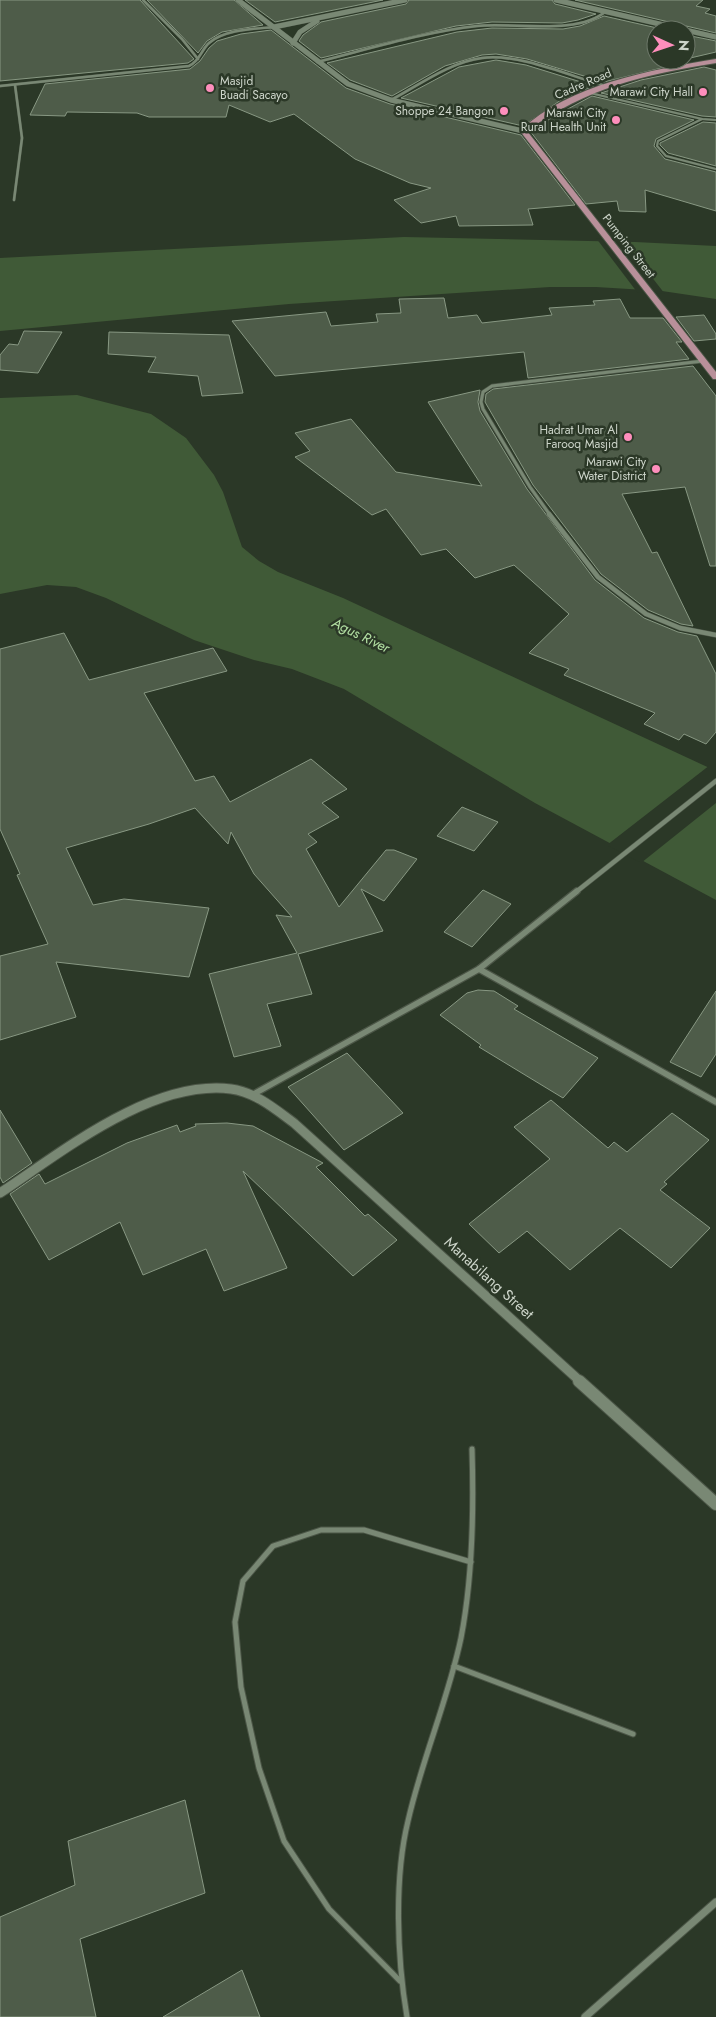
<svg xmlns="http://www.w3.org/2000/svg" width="716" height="2017" font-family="Jost,sans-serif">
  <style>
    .water { fill: #405a37 }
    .pier { fill: #2b3827 }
    .building { fill: #4e5c49; stroke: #889883 }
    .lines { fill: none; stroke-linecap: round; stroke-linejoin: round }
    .service-far1-casing { stroke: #4c5647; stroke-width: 2.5 }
    .service-casing { stroke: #4c5647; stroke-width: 7 }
    .minor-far4-casing { stroke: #4c5647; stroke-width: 3 }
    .minor-far3-casing { stroke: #4c5647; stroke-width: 4.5 }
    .minor-far2-casing { stroke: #4c5647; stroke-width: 5.5 }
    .minor-far1-casing { stroke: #4c5647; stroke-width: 8 }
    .minor-casing { stroke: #4c5647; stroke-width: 9 }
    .tertiary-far1-casing { stroke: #4c5647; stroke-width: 11 }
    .tertiary-casing { stroke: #4c5647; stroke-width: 14 }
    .secondary-casing { stroke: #4c5647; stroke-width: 5.5 }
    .primary-casing { stroke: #4c5647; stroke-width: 2 }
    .service-far1 { stroke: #798874; stroke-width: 2 }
    .service { stroke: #798874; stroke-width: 5 }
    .minor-far4 { stroke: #798874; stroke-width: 2.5 }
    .minor-far3 { stroke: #798874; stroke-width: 3 }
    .minor-far2 { stroke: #798874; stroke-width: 4.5 }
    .minor-far1 { stroke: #798874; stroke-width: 5.5 }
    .minor { stroke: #798874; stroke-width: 7 }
    .tertiary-far1 { stroke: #798874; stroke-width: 9 }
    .tertiary { stroke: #798874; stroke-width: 12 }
    .secondary { stroke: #798874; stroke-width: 5 }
    .primary { fill: #b9909a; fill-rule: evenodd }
    .poi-dot { fill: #fe8ebc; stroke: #2b3827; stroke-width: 2 }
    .labels { text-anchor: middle; stroke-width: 5; stroke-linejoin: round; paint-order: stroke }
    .far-poi-label { font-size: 12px; fill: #cdd5ca; stroke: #2b3827; text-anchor: end }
    .far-street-label { font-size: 12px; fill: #cdd5ca; stroke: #2b3827 }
    .far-water-label { font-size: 14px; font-style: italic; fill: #b3e0a3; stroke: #2b3827 }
    .street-label { font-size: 15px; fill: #cdd5ca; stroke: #2b3827 }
  </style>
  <rect width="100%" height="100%" fill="#2b3827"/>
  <!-- water -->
  <g class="water">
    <path d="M 404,237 L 635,242 L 716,246 L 716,299 L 662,291 L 596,287 L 550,287 L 289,304 L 0,331 L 0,258 Z"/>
    <path d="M 77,395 L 151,414 L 186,438 L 214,475 L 223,492 L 242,547 L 259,561 L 278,572 L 343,598 L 716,771 L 716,900 L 535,803 L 344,689 L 292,669 L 254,660 L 194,640 L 106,598 L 76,587 L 47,585 L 0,594 L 0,398 Z"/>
  </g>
  <!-- pier -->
  <g class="pier">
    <path d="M 596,238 L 622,239 L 665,294 L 637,292 Z"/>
    <path d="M 710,765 L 716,768 L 716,803 L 641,863 L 607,845 Z"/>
  </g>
  <!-- building -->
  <g class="building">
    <path d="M 0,0 L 140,0 L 194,59 L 188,63 L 0,81 Z"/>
    <path d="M 147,0 L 234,0 L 263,25 L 222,32 L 207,41 L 198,53 Z"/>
    <path d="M 245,0 L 383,0 L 275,22 Z"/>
    <path d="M 409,0 L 552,0 L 555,4 L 596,14 L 578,20 L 562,23 L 492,22 L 456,26 L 321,58 L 299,41 L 303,35 L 321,22 L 406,4 Z"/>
    <path d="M 575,0 L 703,0 L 696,6 L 710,9 L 705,13 L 716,16 L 716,33 Z"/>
    <path d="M 604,16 L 666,30 L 656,30 L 656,60 L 684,60 L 680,61 L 686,62 L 604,82 L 527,59 L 496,54 L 482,55 L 445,66 L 392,96 L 350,80 L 327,63 L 457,32 L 492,28 L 563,29 L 580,26 Z"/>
    <path d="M 271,30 L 346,88 L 390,104 L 521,135 L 575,205 L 528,209 L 533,225 L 459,226 L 456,216 L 421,223 L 394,200 L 431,188 L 410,183 L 355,159 L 294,114 L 270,122 L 229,105 L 226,117 L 149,117 L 137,113 L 67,112 L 65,116 L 30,115 L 45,84 L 190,69 L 200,61 L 209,48 L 217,41 L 241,34 Z"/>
    <path d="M 686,35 L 716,41 L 716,52 L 686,59 Z"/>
    <path d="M 496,60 L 526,65 L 594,86 L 561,100 L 523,126 L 401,98 L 459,67 Z"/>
    <path d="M 704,67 L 716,70 L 716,117 L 702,116 L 601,93 L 641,80 Z"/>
    <path d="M 592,96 L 694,120 L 656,139 L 654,146 L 665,159 L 716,172 L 716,211 L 645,190 L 646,212 L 619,211 L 617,201 L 586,204 L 530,131 L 551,118 Z"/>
    <path d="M 703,122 L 716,123 L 716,166 L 668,153 L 660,145 L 660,143 Z"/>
    <path d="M 444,298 L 448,318 L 477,315 L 482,323 L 552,315 L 549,308 L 595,305 L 593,301 L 620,299 L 630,318 L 663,318 L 682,342 L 676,342 L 689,359 L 528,378 L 524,352 L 275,376 L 232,321 L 326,312 L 331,326 L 378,322 L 376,314 L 401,313 L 399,299 Z"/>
    <path d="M 704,315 L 716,334 L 716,339 L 694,341 L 676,317 Z"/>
    <path d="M 24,331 L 62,332 L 38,373 L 0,370 L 0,355 L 9,344 L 18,345 Z"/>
    <path d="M 109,332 L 229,335 L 243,393 L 202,396 L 198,376 L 148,372 L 156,357 L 108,354 Z"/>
    <path d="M 693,366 L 716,396 L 716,566 L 710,566 L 685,487 L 622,494 L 652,553 L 657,552 L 693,626 L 681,624 L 648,610 L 601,574 L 533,485 L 485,402 L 486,394 L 493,389 Z"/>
    <path d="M 480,390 L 478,402 L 480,411 L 527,489 L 595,580 L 644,618 L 678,632 L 697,636 L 716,674 L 716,732 L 706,744 L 684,734 L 679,740 L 644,724 L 655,713 L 564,675 L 569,669 L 529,653 L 569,614 L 514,565 L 475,578 L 446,549 L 421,555 L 386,509 L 372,515 L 295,457 L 310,451 L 295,433 L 351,419 L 396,472 L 482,486 L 428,402 Z"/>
    <path d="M 64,633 L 89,680 L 213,648 L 227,671 L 144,693 L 195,781 L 214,776 L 230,802 L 311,759 L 347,789 L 322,803 L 339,817 L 308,834 L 317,842 L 306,849 L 339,907 L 386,850 L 394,850 L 417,859 L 384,901 L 361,889 L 383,931 L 298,954 L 312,994 L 267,1004 L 281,1046 L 234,1057 L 209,974 L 297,953 L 276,915 L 292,917 L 254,874 L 231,832 L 228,844 L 195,808 L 149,824 L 66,848 L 93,905 L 124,899 L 209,908 L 189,977 L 56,962 L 76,1017 L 0,1040 L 0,956 L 48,944 L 17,875 L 20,874 L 0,829 L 0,649 Z"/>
    <path d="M 462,807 L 498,822 L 474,851 L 437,836 Z"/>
    <path d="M 483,890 L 511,904 L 472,947 L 444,932 Z"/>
    <path d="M 478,990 L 494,991 L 518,1006 L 514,1009 L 598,1058 L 563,1098 L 479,1047 L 481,1045 L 440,1015 L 467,993 Z"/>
    <path d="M 716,991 L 716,1054 L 701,1077 L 670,1062 Z"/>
    <path d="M 347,1053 L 403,1113 L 344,1150 L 288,1087 Z"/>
    <path d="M 551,1100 L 608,1148 L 614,1142 L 627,1152 L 672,1113 L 709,1140 L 664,1182 L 667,1184 L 660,1190 L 710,1228 L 671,1268 L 620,1228 L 570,1270 L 527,1231 L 499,1253 L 469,1224 L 550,1159 L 514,1127 Z"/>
    <path d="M 0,1110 L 32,1163 L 3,1183 L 0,1177 Z"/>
    <path d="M 227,1123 L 253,1126 L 323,1163 L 316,1167 L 365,1216 L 368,1214 L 397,1240 L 353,1276 L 243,1171 L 287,1268 L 224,1291 L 206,1249 L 143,1275 L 120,1222 L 49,1260 L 10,1194 L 39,1174 L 45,1184 L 127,1143 L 177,1125 L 180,1132 L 196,1126 L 195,1124 Z"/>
    <path d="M 185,1800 L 205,1893 L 80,1939 L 96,2017 L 0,2017 L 0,1917 L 75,1885 L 68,1841 Z"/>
    <path d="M 242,1970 L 260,2017 L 163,2017 Z"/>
  </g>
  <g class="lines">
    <!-- service-far1 casing -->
    <g class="service-far1-casing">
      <g id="service-far1">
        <path d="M 590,93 L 702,119 L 716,120"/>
        <path d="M 702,119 L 658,141 L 657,146 L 666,156 L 716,169"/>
      </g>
    </g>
    <!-- service casing -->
    <g class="service-casing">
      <g id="service">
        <path d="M 454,1666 L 633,1734"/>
        <path d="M 400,1981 L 329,1909 L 284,1841 L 259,1768 L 241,1687 L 235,1622 L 243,1581 L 273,1546 L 321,1530 L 364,1530 L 471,1562"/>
        <path d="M 407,2017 C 397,1958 394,1878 408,1821 C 422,1759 448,1700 461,1638 C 473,1576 474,1512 472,1449"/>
      </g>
    </g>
    <!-- minor-far4 casing -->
    <g class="minor-far4-casing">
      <g id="minor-far4">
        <path d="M 143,0 L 182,39 L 198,59"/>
        <path d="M 317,62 C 369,49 423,32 477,26 C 513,22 578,36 606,11"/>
        <path d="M 0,86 L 189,66 C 200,61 201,50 209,43 C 225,29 255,29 274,27"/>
        <path d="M 391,100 C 419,85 450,62 482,58 C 517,53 568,75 602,85"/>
        <path d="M 14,200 L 22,138 L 15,85"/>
      </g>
    </g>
    <!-- minor-far3 casing -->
    <g class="minor-far3-casing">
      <path id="minor-far3" d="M 550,515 L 530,487 L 483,409 L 481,402 L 483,392 L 492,386 L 703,361"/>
    </g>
    <!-- minor-far2 casing -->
    <g class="minor-far2-casing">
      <g id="minor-far2">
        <path d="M 549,514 L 598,577 L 646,614 L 680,628 L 716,635"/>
        <path d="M 576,892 L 716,781"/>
      </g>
    </g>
    <!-- minor-far1 casing -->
    <g class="minor-far1-casing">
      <g id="minor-far1">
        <path d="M 479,969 L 716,1102"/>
        <path d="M 252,1095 L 479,969 L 577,891"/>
      </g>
    </g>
    <!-- minor casing -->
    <g class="minor-casing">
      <path id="minor" d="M 585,2017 L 716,1902"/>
    </g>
    <!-- tertiary-far1 casing -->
    <g class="tertiary-far1-casing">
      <path id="tertiary-far1" d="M 0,1193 C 62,1152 152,1079 231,1089 C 255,1092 275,1109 294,1123 L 581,1382"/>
    </g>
    <!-- tertiary casing -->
    <g class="tertiary-casing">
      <path id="tertiary" d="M 579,1381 L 716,1504"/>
    </g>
    <!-- secondary casing -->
    <g class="secondary-casing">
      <g id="secondary">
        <path d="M 238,0 L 348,84 L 391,100 L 523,131"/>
        <path d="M 556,0 L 716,37"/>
        <path d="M 274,27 L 405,0"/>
        <path d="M 293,43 L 300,32 L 317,21"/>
      </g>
    </g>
    <!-- primary casing -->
    <g class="primary-casing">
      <path id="primary" d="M 716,59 L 716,63 C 643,75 588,87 527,131 L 716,372 L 716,379 L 713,379 L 520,131 C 569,84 651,70 716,59 Z"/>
    </g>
    <!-- service-far1 -->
    <use href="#service-far1" class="service-far1"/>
    <!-- service -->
    <use href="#service" class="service"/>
    <!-- minor-far4 -->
    <use href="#minor-far4" class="minor-far4"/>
    <!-- minor-far3 -->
    <use href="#minor-far3" class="minor-far3"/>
    <!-- minor-far2 -->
    <use href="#minor-far2" class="minor-far2"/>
    <!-- minor-far1 -->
    <use href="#minor-far1" class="minor-far1"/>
    <!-- minor -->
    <use href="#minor" class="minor"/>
    <!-- tertiary-far1 -->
    <use href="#tertiary-far1" class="tertiary-far1"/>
    <!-- tertiary -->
    <use href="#tertiary" class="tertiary"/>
    <!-- secondary -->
    <use href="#secondary" class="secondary"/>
    <!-- primary -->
    <use href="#primary" class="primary"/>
  </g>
  <!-- markers -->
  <g class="poi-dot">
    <circle cx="210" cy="88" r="5"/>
    <circle cx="703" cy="92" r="5"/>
    <circle cx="504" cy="111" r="5"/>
    <circle cx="616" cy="120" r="5"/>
    <circle cx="628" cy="437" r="5"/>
    <circle cx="656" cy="469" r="5"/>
  </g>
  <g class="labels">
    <!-- far-poi labels -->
    <g class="far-poi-label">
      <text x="220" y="85" text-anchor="start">Masjid<tspan x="220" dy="14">Buadi Sacayo</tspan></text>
      <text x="693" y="96">Marawi City Hall</text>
      <text x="494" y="115">Shoppe 24 Bangon</text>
      <text x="606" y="117">Marawi City<tspan x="606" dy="14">Rural Health Unit</tspan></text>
      <text x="618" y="434">Hadrat Umar Al<tspan x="618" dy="14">Farooq Masjid</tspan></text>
      <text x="646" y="466">Marawi City<tspan x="646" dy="14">Water District</tspan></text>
    </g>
    <!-- far-street labels -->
    <g class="far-street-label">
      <text transform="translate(583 84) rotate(-23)" y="4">Cadre Road</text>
      <text transform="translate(629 246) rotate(52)" y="4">Pumping Street</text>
    </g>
    <!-- far-water labels -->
    <g class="far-water-label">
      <text transform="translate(361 635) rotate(26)" y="5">Agus River</text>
    </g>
    <!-- street labels -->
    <g class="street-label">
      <text transform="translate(489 1278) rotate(42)" y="5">Manabilang Street</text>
    </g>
  </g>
  <!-- north arrow -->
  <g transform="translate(671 45) rotate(93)"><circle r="24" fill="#2b3827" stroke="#6c7768"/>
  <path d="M0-4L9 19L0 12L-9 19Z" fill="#fe8ebc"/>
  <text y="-8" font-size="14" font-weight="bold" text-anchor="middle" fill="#cdd5ca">N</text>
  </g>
</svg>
